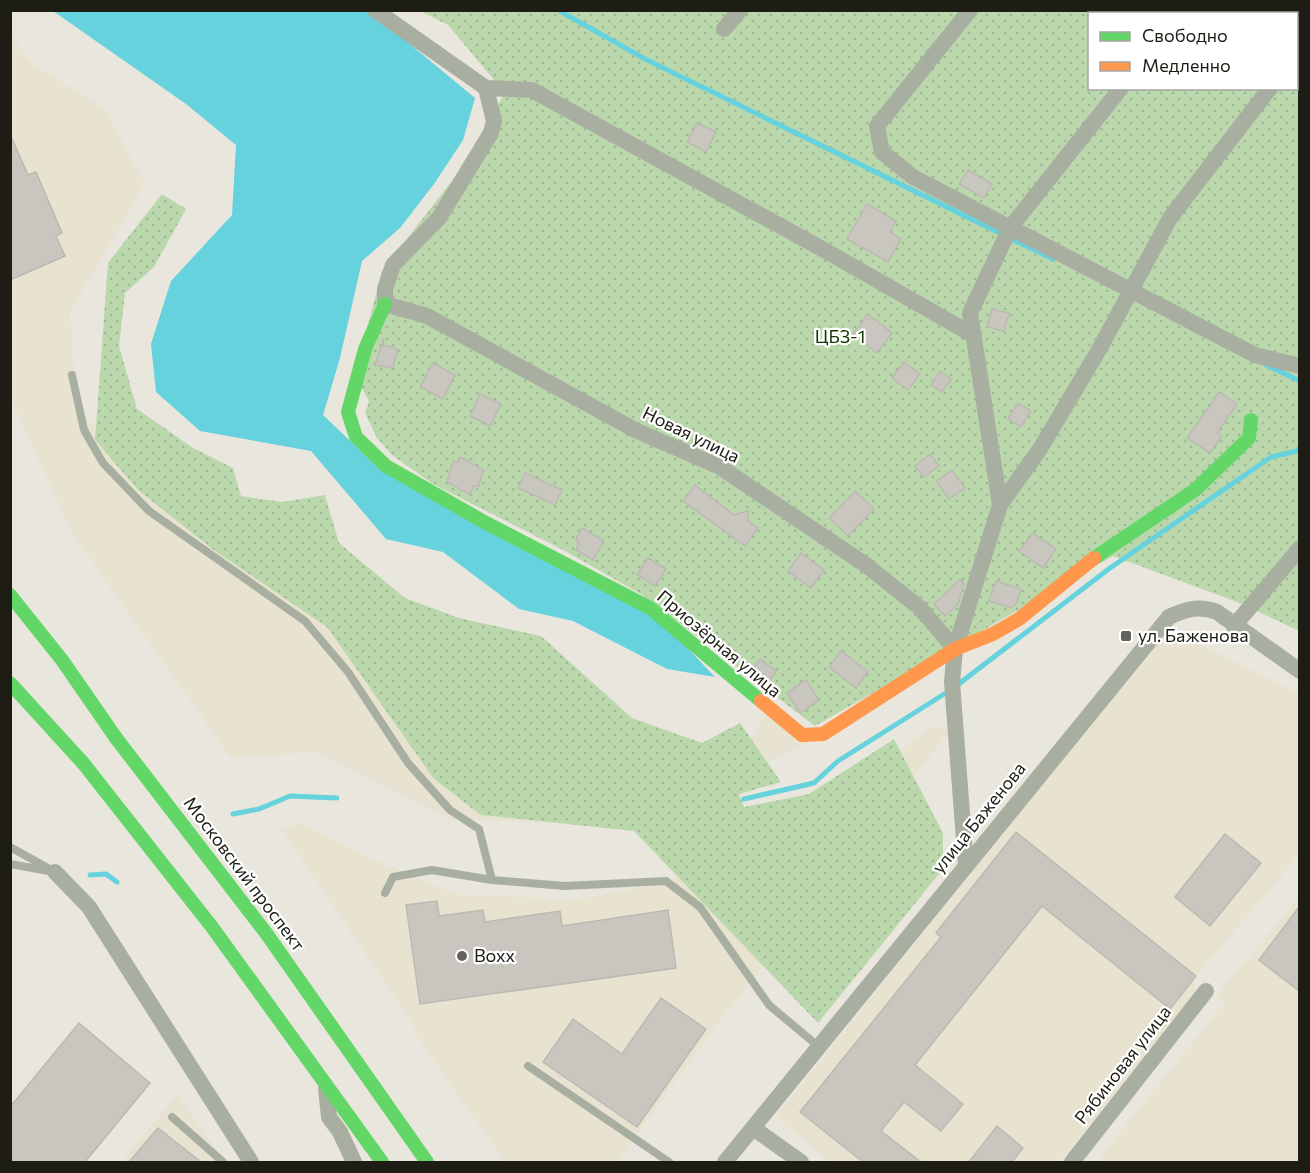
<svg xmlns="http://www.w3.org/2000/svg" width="1310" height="1173" font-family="Commissioner,sans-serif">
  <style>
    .built { fill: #e7e3d0 }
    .grass { fill: url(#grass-dots); fill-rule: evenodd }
    .water { fill: #65d2dd }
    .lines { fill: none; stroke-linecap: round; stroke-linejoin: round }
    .stream { stroke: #65d2dd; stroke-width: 5 }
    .building { fill: #c9c6bf; stroke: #bbb9b2; stroke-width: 1.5 }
    .lane { stroke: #a9afa0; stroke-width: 8 }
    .street { stroke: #a9afa0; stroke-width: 16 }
    .fast { stroke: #63d668; stroke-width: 14 }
    .slow { stroke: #ff974d; stroke-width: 14 }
    .poi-dot { fill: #64635b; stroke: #fff; stroke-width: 2 }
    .labels { text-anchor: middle; stroke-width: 4.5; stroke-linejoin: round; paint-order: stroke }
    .park-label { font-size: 18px; fill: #113700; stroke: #fff }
    .street-label { font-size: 18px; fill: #1d1c15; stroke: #fff }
    .poi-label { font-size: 18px; fill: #1d1c15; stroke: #fff; text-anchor: start }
  </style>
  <defs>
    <pattern id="grass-dots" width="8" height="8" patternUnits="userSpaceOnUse" patternTransform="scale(1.5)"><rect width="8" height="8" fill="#bbd8ad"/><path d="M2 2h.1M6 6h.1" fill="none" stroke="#a0b994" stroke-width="1.8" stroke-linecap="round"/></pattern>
  </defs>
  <rect width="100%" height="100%" fill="#e9e6dd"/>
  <!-- built -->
  <g class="built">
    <path d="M 10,35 L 33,64 L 104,108 L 145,184 L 70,312 L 76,407 L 151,482 L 717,761 L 757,733 L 768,703 L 813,739 L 647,824 L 452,820 L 315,752 L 231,758 L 72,533 L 11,399 Z"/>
    <path d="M 1168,629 L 1299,693 L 1299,855 L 1192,981 L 1196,993 L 1059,1162 L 830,1162 L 776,1117 L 1007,827 L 1124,924 L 1008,826 Z"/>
    <path d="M 936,724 L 948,733 L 718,1023 L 617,1162 L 505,1162 L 413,1031 L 417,1030 L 281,829 L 302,824 L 374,860 L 458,895 L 578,899 L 668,882 L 822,806 Z"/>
    <path d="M 1299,898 L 1299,1162 L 1106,1162 L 1100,1157 L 1225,1002 L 1216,995 Z"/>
    <path d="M 177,1095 L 226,1162 L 121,1162 Z"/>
  </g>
  <!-- grass -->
  <g class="grass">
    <path d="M 420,11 L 1299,11 L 1299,631 L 1240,603 L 1113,556 L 815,726 L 644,596 L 565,551 L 433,484 L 392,455 L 377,438 L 365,413 L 369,402 L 355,374 L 382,271 L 458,173 L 505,93 L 448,25 ZM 1090,14 L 1296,14 L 1296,88 L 1090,88 Z"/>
    <path d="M 162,194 L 186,209 L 154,267 L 125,293 L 119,346 L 137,409 L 193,448 L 233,468 L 241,496 L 282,502 L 325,495 L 339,543 L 405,598 L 459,618 L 541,636 L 632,718 L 702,743 L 740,723 L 781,782 L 739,794 L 744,807 L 809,794 L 894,739 L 943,833 L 943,869 L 818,1023 L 634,831 L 481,815 L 434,779 L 327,627 L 215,551 L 138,490 L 95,440 L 108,263 Z"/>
  </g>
  <!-- water -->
  <path class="water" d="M 53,11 L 370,11 L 475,98 L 463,140 L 434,184 L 400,228 L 362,261 L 340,358 L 323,415 L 370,460 L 657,616 L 715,677 L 667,669 L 573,621 L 519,609 L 443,552 L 386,539 L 311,451 L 200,431 L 156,392 L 151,344 L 171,281 L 232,215 L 236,145 L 186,104 Z"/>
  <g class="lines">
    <!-- stream -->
    <g class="stream">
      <path d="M 558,10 L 645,59 L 1053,259"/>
      <path d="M 1266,365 L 1300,381"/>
      <path d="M 956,686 L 1110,568 L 1271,457 L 1297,451 L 1300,447"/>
      <path d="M 744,799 L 814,783 L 838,761 L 949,691"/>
      <path d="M 233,814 L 259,809 L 290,796 L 337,798"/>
      <path d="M 90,875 L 106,874 L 117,882"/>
    </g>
  </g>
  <!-- building -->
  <g class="building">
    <path d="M 697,123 L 716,132 L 706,152 L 687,142 Z"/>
    <path d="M 10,134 L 28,175 L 36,172 L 62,233 L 56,236 L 65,256 L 10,280 Z"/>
    <path d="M 968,170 L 992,184 L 984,198 L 959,184 Z"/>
    <path d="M 867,204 L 896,221 L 890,232 L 901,239 L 888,262 L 847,239 Z"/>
    <path d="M 992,309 L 1009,313 L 1004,331 L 987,327 Z"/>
    <path d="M 868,314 L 892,333 L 877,353 L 853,334 Z"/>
    <path d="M 384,338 L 383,345 L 398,349 L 393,368 L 375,365 Z"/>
    <path d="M 904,362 L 920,374 L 908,390 L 892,378 Z"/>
    <path d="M 433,363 L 455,375 L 443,399 L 420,387 Z"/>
    <path d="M 940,371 L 951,379 L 942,392 L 931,385 Z"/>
    <path d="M 1219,392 L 1237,404 L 1217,433 L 1222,436 L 1210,453 L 1187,438 Z"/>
    <path d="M 480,394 L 501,404 L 490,426 L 470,416 Z"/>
    <path d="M 1018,403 L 1031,411 L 1021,427 L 1008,419 Z"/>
    <path d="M 930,454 L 939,466 L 924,477 L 915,466 Z"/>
    <path d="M 461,457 L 483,470 L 479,486 L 474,486 L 470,495 L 447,482 L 453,462 L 458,462 Z"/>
    <path d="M 952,470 L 965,488 L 949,499 L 936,481 Z"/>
    <path d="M 525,473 L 562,490 L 555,505 L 518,488 Z"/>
    <path d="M 695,485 L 734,515 L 748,511 L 748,521 L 758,528 L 745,546 L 683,501 Z"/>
    <path d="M 855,491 L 874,509 L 848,536 L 829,518 Z"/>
    <path d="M 582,528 L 604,541 L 593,560 L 576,550 L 579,544 L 576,539 Z"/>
    <path d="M 1033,533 L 1056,549 L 1043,568 L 1019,551 Z"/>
    <path d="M 801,553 L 824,570 L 811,588 L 788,571 Z"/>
    <path d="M 648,558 L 666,569 L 655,586 L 637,574 Z"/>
    <path d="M 960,579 L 964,584 L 958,604 L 945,616 L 934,604 Z"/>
    <path d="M 996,581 L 1021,589 L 1016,604 L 1011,608 L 989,601 Z"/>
    <path d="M 841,651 L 868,672 L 856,688 L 829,667 Z"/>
    <path d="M 760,659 L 776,671 L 767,684 L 750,672 Z"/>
    <path d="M 806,680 L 819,700 L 800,713 L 787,693 Z"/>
    <path d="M 1016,832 L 1196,976 L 1170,1009 L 1042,906 L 915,1065 L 963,1104 L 941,1131 L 904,1102 L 881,1131 L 921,1162 L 863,1162 L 800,1112 L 941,937 L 936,933 Z"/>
    <path d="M 1225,834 L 1261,863 L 1210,926 L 1175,897 Z"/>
    <path d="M 437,901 L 439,916 L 483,910 L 485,922 L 560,911 L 562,926 L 668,910 L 676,968 L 420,1004 L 406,905 Z"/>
    <path d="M 1299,907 L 1299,991 L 1259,960 Z"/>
    <path d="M 661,998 L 706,1029 L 637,1127 L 543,1062 L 573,1019 L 622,1054 Z"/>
    <path d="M 79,1023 L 150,1083 L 85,1162 L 10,1162 L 10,1107 Z"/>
    <path d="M 997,1126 L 1023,1148 L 1012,1162 L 969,1162 Z"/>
    <path d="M 158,1128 L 201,1162 L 129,1162 Z"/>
  </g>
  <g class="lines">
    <!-- lane -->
    <g class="lane">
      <path d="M 72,375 L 84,430 L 103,463 L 149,511 L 305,621 L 348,672 L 408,763 L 450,810 L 479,829 L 492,880 L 565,886 L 666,881 L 700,907 L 769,1005 L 818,1046"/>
      <path d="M 10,847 L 55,872"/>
      <path d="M 10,864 L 49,871"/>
      <path d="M 385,893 L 393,877 L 432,870 L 492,880"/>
      <path d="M 528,1066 L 669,1162"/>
      <path d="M 172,1117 L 223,1162"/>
    </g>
    <!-- street -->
    <g class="street">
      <path d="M 375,10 L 486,88 L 532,90 L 826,251 L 973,335"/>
      <path d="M 970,10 L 877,126 L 882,152 L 913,177 L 1255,355 L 1300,366"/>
      <path d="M 1180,14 L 1182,10"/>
      <path d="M 724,29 L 740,10"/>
      <path d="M 1296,54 L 1300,50"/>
      <path d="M 486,88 L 494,121 L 491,133 L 439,218 L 393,265 L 385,289 L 385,304 L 427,316 L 637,431 L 720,467 L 866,565 L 920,608 L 955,649"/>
      <path d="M 1000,505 L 1040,449 L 1100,348 L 1170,218 L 1270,88"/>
      <path d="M 1234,626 L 1300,548"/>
      <path d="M 966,866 L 952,682 L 955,649 L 1000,505 L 970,313 L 1010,228 L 1121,88"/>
      <path d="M 55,872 L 89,907 L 251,1162"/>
      <path d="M 326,1089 L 329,1117 L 340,1132 L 354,1162"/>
      <path d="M 753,1128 L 801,1162"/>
      <path d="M 725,1162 L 1169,617 C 1186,609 1199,605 1217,612 L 1300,671"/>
      <path d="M 1072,1162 L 1206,991"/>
    </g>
    <!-- fast -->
    <g class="fast">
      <path d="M 385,304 L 365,349 L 348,412 L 356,437 L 386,466 L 486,523 L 650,608 L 761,701"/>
      <path d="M 1094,558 L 1195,490 L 1249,438 L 1251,420"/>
      <path d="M 10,595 L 62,660 L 116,738"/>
      <path d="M 10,683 L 83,763"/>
      <path d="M 116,738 L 266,933 L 427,1162"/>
      <path d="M 83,763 L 212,927 L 382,1162"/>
    </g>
    <!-- slow -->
    <path class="slow" d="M 761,701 L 802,735 L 823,734 L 955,649 L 993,634 L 1019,619 L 1094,558"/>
  </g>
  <!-- markers -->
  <g class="poi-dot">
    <rect x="1120" y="630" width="12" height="12" rx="3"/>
    <circle cx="462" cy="956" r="6"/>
  </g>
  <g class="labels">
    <!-- park labels -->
    <g class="park-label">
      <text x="840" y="343">ЦБЗ-1</text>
    </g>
    <!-- street labels -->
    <g class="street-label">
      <text transform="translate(691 435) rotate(26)" y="6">Новая улица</text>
      <text transform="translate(719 644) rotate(40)" y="6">Приозёрная улица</text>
      <text transform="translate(979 818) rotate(-51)" y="6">улица Баженова</text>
      <text transform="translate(244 874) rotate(53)" y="6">Московский проспект</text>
      <text transform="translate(1123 1065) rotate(-52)" y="6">Рябиновая улица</text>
    </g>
    <!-- poi labels -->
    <g class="poi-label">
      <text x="1138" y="642">ул. Баженова</text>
      <text x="474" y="962">Boxx</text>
    </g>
  </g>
  <!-- border -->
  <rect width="1310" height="1173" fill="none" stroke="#1d1c15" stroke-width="24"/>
  <!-- legend -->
  <rect x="1088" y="12" width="210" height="78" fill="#ffffff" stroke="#a5a4a1" stroke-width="1.5"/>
  <rect x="1100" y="32" width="30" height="9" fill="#63d668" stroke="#a5a4a1" stroke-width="1.5"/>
  <text x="1142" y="42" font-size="18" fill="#1d1c15">Свободно</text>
  <rect x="1100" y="62" width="30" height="9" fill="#ff974d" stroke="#a5a4a1" stroke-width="1.5"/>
  <text x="1142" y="72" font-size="18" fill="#1d1c15">Медленно</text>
</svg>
